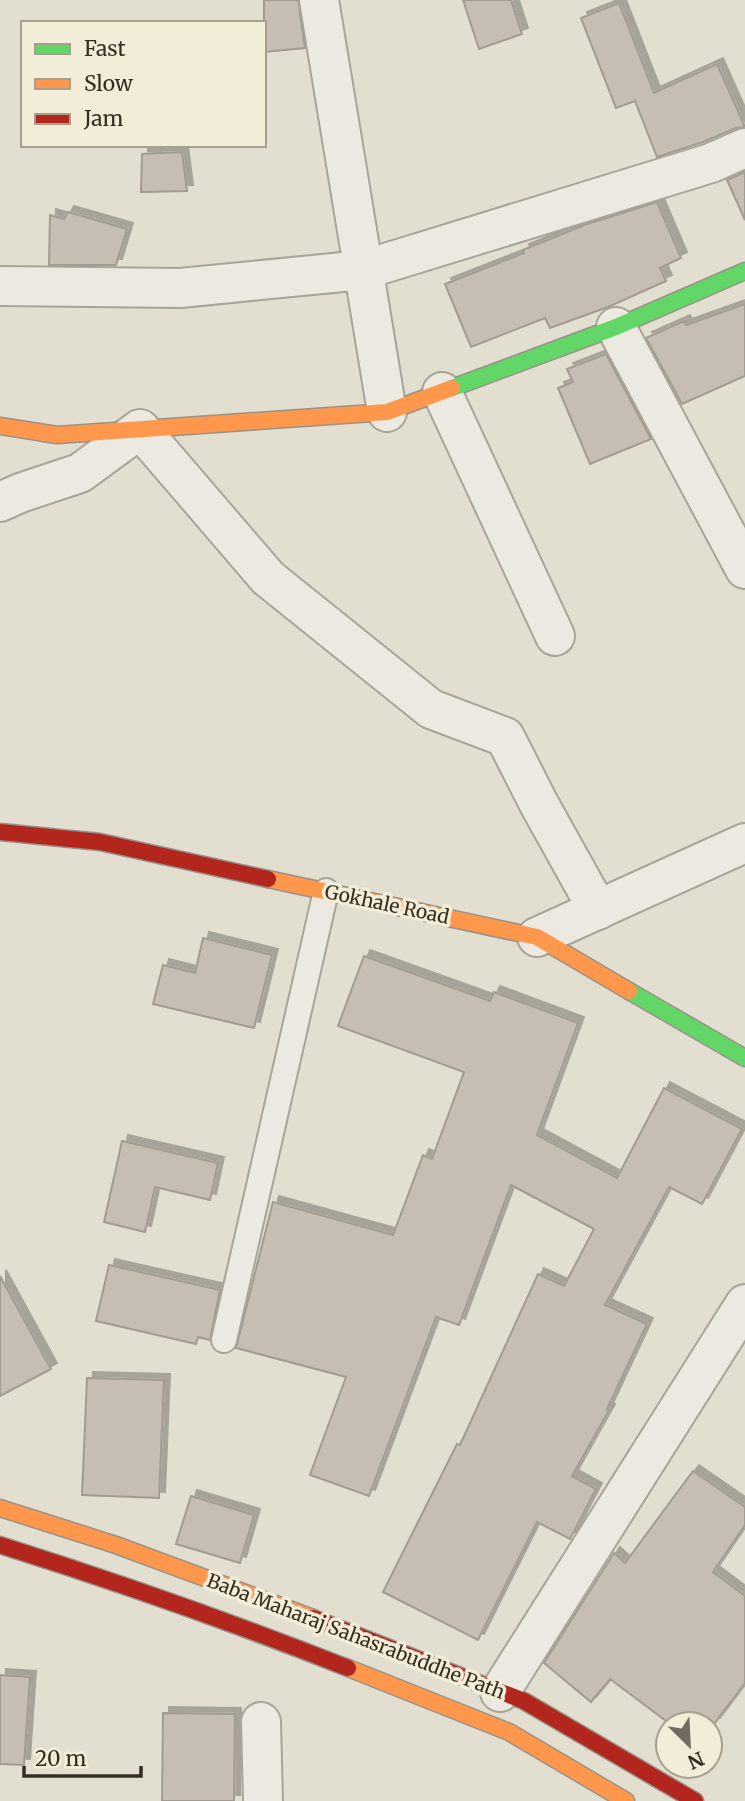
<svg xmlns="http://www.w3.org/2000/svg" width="745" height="1801" font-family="Merriweather,serif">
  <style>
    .building { fill: #c6beb2; stroke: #a29b90; stroke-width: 2; filter: url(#shadow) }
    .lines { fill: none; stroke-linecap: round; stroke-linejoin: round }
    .lane-casing { stroke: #a8a499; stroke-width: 28 }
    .street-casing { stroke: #a8a499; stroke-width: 42 }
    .fast-casing { stroke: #989389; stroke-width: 19 }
    .slow-casing { stroke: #989389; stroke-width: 19 }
    .jam-casing { stroke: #989389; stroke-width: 19 }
    .lane { stroke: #ebe9e0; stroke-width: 24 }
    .street { stroke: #ebe9e0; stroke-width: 38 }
    .fast { stroke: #63d668; stroke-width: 16 }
    .slow { stroke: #ff974d; stroke-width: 16 }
    .jam { stroke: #b3261e; stroke-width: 16 }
    .labels { text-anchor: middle; stroke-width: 7; stroke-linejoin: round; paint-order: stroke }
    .street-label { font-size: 19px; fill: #362d21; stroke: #f2edd8 }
  </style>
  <defs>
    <filter id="shadow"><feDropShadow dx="6" dy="-6" stdDeviation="0" flood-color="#0004"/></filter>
  </defs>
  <rect width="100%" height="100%" fill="#e2dfd1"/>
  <!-- building -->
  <g class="building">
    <path d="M 264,0 L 298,0 L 305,48 L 264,52 Z"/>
    <path d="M 463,0 L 511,0 L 522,34 L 479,49 Z"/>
    <path d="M 619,3 L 654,93 L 717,64 L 745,127 L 736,128 L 703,142 L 657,157 L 635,101 L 616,108 L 581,18 Z"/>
    <path d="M 182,152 L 187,191 L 141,192 L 142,154 Z"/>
    <path d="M 745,172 L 745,220 L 727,180 Z"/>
    <path d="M 657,202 L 681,258 L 660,268 L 666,281 L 608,307 L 550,328 L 545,318 L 471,347 L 445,284 L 524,253 L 523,250 L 584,225 Z"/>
    <path d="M 68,212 L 127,229 L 116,265 L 49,265 L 50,215 L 64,219 Z"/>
    <path d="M 745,304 L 745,376 L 682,404 L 646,338 L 684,321 L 686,325 Z"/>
    <path d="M 606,354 L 651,439 L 590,464 L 558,388 L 573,382 L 567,369 Z"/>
    <path d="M 203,938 L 272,955 L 254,1028 L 153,1004 L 163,965 L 195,973 Z"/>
    <path d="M 364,956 L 490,1001 L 494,992 L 578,1023 L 537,1135 L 617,1178 L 664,1088 L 742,1129 L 702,1204 L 669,1187 L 605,1305 L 647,1324 L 607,1409 L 609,1410 L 572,1476 L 596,1489 L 570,1539 L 537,1522 L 478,1640 L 383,1592 L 457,1444 L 460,1445 L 538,1274 L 564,1286 L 594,1229 L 511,1185 L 459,1325 L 436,1317 L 369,1496 L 310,1475 L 346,1377 L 236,1348 L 273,1202 L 393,1235 L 423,1155 L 432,1159 L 464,1072 L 338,1026 Z"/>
    <path d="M 122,1141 L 218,1163 L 210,1200 L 155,1187 L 145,1232 L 104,1222 Z"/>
    <path d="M 109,1265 L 220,1290 L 210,1340 L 198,1337 L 196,1344 L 96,1321 Z"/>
    <path d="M 0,1276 L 51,1369 L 0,1396 Z"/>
    <path d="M 87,1378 L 164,1380 L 159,1498 L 82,1495 Z"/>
    <path d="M 693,1471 L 745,1507 L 745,1525 L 713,1572 L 745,1596 L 745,1683 L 714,1724 L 670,1724 L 610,1679 L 591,1702 L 544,1663 L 614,1553 L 625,1563 Z"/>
    <path d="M 191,1496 L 254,1515 L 240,1563 L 176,1544 Z"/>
    <path d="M 0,1675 L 30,1677 L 24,1765 L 0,1764 Z"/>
    <path d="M 163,1713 L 235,1714 L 234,1801 L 162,1801 Z"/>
  </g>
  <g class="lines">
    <!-- lane casing -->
    <g class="lane-casing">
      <path id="lane" d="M 224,1340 L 326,891"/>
    </g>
    <!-- street casing -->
    <g class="street-casing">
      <g id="street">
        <path d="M 319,0 L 387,412"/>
        <path d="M 0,286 L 180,288 L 363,270 L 711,163 L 745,148"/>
        <path d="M 616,327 L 745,569"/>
        <path d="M 442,392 L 555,636"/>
        <path d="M 0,502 L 20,493 L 80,473 L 140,429 L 268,578 L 431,709 L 505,737 L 539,804 L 598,910"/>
        <path d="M 537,937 L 745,843"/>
        <path d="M 500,1692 L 745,1304"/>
        <path d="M 261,1722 L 263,1801"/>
      </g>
    </g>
    <!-- fast casing -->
    <g class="fast-casing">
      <g id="fast">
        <path d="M 452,388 L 616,327 L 745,271"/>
        <path d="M 629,991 L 745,1058"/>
      </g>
    </g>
    <!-- slow casing -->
    <g class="slow-casing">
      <g id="slow">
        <path d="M 0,426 L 57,435 L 387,412 L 452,388"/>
        <path d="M 268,879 L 537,937 L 629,991"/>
        <path d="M 0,1508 L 116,1545 L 313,1618"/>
        <path d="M 348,1668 L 509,1732 L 626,1801"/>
      </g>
    </g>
    <!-- jam casing -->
    <g class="jam-casing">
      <g id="jam">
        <path d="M 0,832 L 100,842 L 268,879"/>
        <path d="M 0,1545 C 117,1582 234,1623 348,1668"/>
        <path d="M 313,1618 L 524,1701 L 695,1801"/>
      </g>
    </g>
    <!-- lane -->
    <use href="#lane" class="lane"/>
    <!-- street -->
    <use href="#street" class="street"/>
    <!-- fast -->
    <use href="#fast" class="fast"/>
    <!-- slow -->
    <use href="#slow" class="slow"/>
    <!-- jam -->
    <use href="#jam" class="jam"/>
  </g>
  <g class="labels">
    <!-- street labels -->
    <g class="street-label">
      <text transform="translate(387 904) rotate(12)" y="7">Gokhale Road</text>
      <text transform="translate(356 1636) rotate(21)" y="7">Baba Maharaj Sahasrabuddhe Path</text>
    </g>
  </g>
  <!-- legend -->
  <rect x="21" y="21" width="245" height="126" fill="#f2edd8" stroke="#a7a08f" stroke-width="2"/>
  <rect x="35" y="44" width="35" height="10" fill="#63d668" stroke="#a7a08f" stroke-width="2"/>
  <text x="84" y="56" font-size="21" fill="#362d21">Fast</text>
  <rect x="35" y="79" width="35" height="10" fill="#ff974d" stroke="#a7a08f" stroke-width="2"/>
  <text x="84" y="91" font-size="21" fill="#362d21">Slow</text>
  <rect x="35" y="114" width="35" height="10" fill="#b3261e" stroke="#a7a08f" stroke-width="2"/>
  <text x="84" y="126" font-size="21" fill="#362d21">Jam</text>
  <!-- north arrow -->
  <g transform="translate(689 1745) rotate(156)"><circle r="33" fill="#f2edd8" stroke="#a7a08f" stroke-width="2"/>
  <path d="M0-5L12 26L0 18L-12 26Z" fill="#726b5f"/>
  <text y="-10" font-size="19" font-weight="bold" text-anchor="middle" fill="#362d21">N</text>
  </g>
  <!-- scale -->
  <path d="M24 1766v10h117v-10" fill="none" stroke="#362d21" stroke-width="3.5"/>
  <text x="35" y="1766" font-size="21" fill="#362d21" stroke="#f2edd8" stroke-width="5" paint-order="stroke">20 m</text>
</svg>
